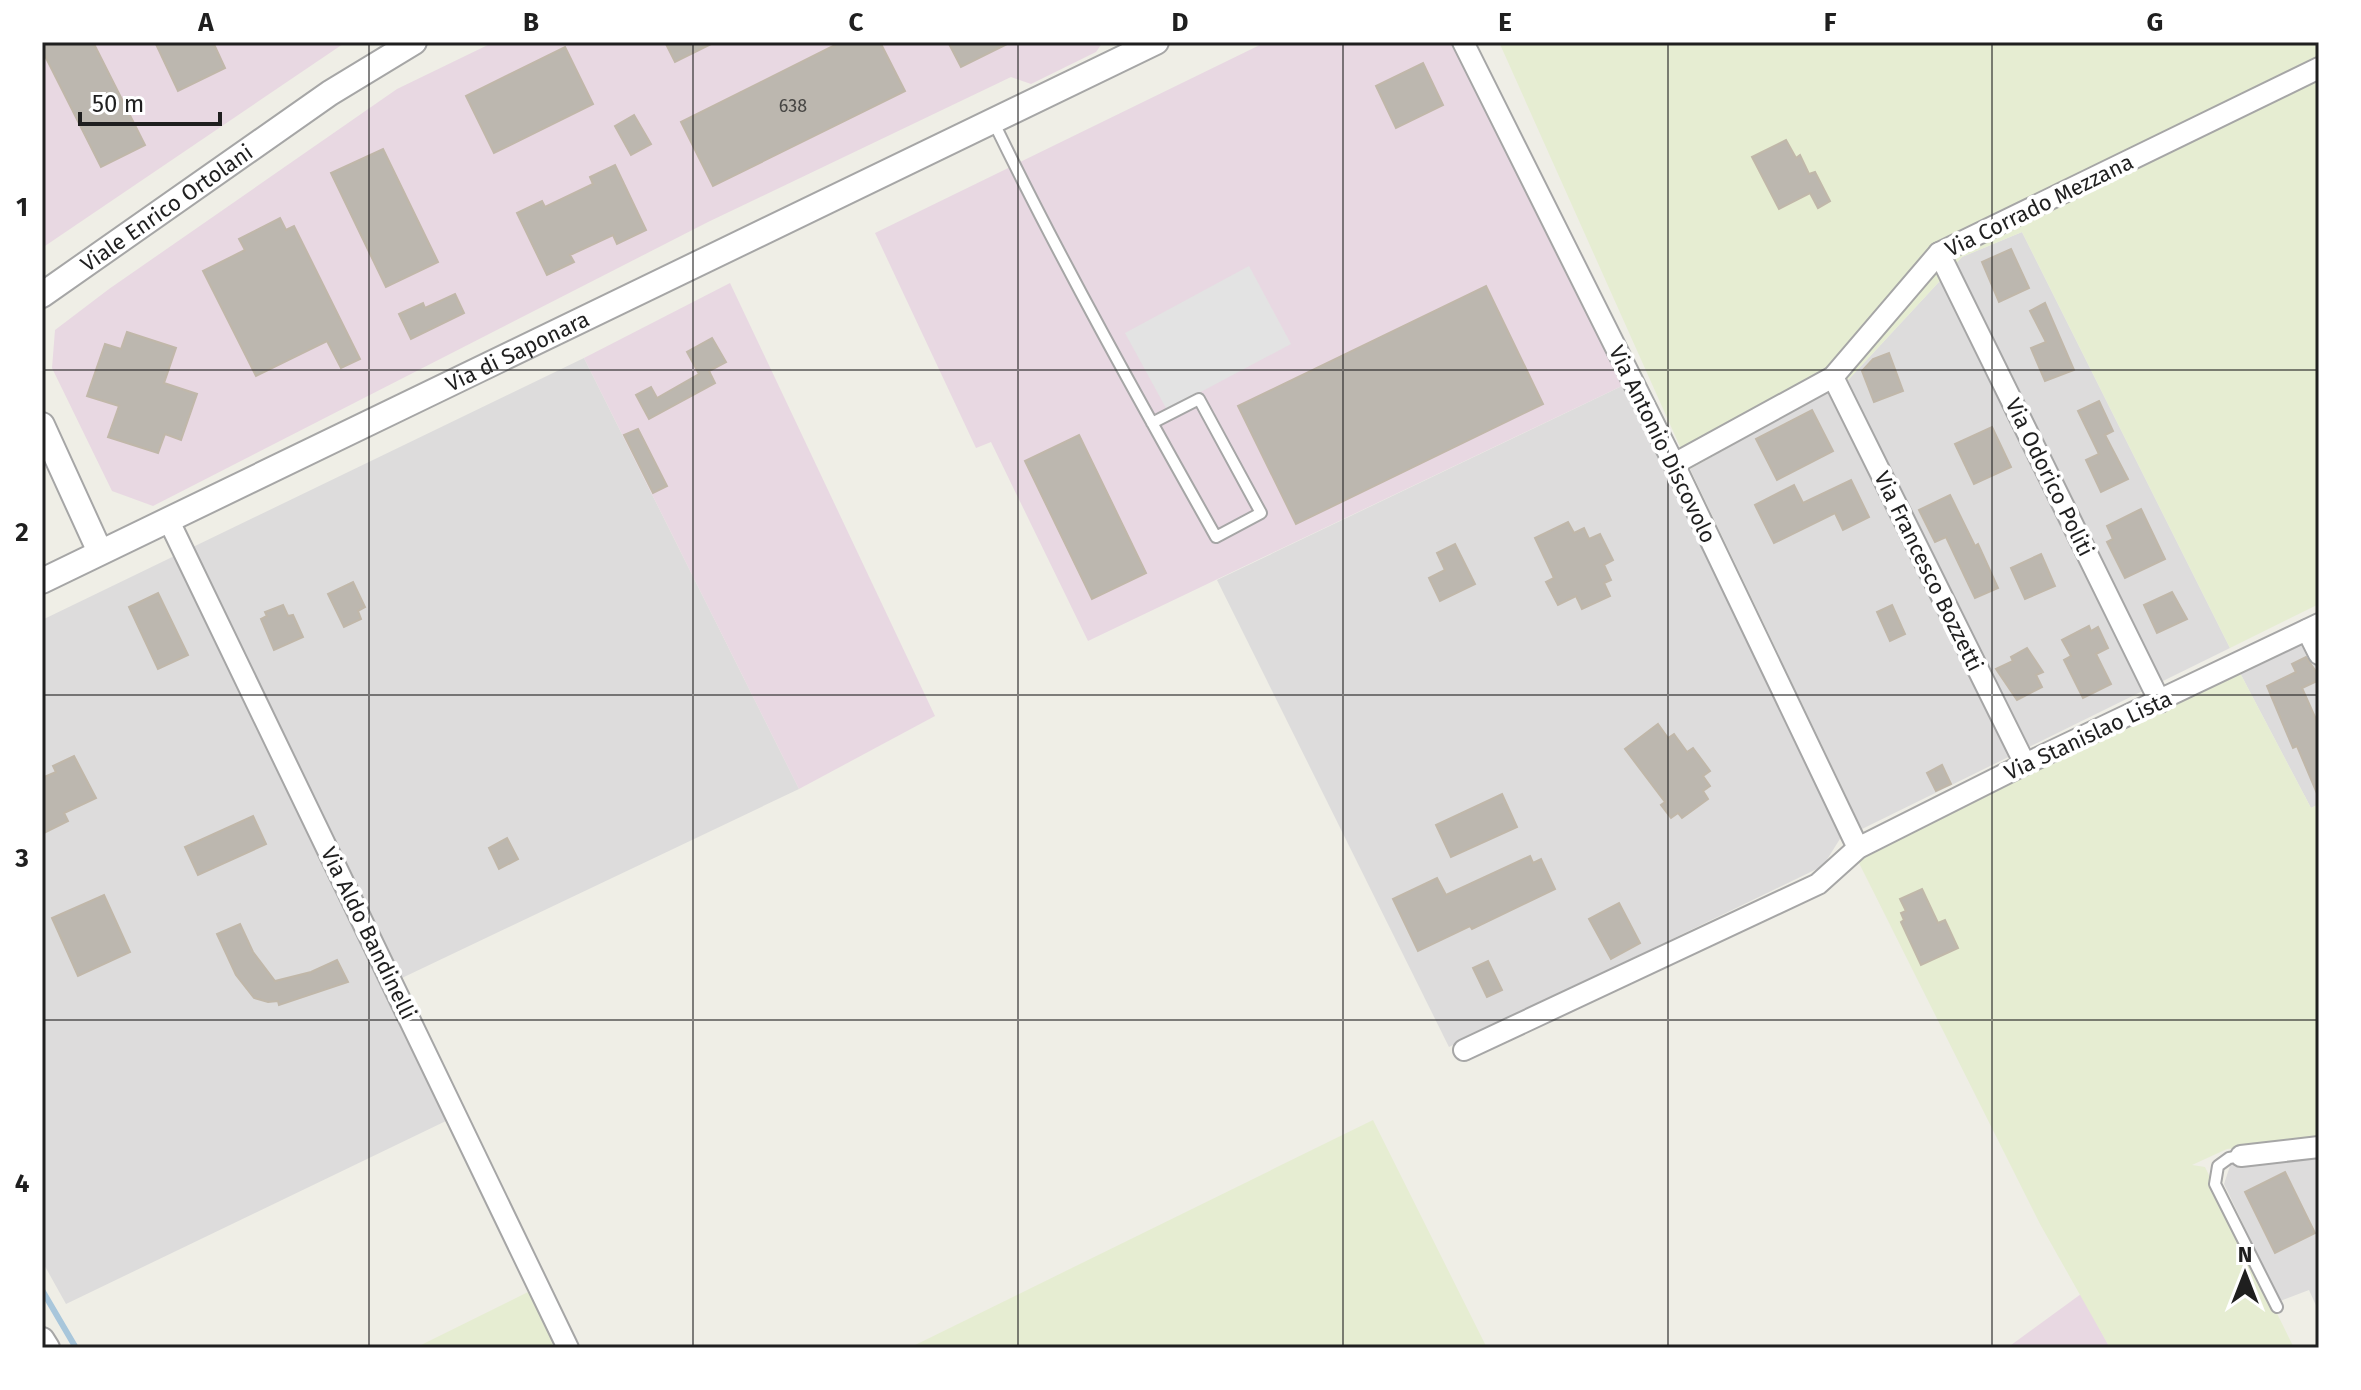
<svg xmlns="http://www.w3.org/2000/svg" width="2361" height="1390" font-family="'Fira Sans',sans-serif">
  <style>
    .residential { fill: #dddcdc }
    .industrial { fill: #e8d8e2 }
    .farmland { fill: #e6edd2 }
    .parking { fill: #e3e3e3 }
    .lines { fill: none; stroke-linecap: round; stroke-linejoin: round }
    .stream { stroke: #a8c6db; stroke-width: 6 }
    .building { fill: #bcb7af; stroke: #c0b7a9; stroke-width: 2 }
    .service-casing { stroke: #a6a6a6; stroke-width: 14 }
    .minor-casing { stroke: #a6a6a6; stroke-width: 24 }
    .tertiary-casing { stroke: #a6a6a6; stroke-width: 28 }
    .service { stroke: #fff; stroke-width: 10 }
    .minor { stroke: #fff; stroke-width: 20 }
    .tertiary { stroke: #fff; stroke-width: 24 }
    .grid { fill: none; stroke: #1f1f1f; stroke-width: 2; stroke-opacity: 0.55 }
    .labels { text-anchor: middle; stroke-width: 8; stroke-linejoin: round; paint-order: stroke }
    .number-label { font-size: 18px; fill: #464543 }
    .street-label { font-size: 22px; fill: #1f1f1f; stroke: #fff }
    .neatline { fill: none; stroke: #1f1f1f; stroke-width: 3 }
    .grid-label { font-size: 26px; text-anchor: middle; font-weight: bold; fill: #1f1f1f }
  </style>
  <rect width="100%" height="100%" fill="#efeee6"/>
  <!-- residential -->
  <g class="residential">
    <path d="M 2022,232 L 2230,648 L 1862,829 L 1690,469 L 1849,379 L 1962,257 Z"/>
    <path d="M 584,358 L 799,789 L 383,987 L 448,1120 L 66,1304 L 42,1261 L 42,620 Z"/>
    <path d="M 1626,384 L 1843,834 L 1823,866 L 1449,1047 L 1217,580 Z"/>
    <path d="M 2319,632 L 2319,804 L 2311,808 L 2240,673 Z"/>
    <path d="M 2319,1153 L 2319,1312 L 2309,1290 L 2280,1301 L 2224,1184 L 2231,1163 Z"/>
  </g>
  <!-- industrial -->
  <g class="industrial">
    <path d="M 42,42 L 346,42 L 42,248 Z"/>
    <path d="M 494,42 L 1103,42 L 1096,52 L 1031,84 L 1011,77 L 708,222 L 153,506 L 112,491 L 52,368 L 55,330 L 109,289 L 397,89 Z"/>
    <path d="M 1266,42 L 1455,42 L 1626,384 L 1088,641 L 991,442 L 976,448 L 875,233 Z"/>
    <path d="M 730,283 L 935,716 L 799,789 L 584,358 Z"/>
    <path d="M 2081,1294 L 2110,1348 L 2007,1348 Z"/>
  </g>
  <!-- farmland -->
  <g class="farmland">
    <path d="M 1499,42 L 2319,42 L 2319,604 L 2230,648 L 2022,232 L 1962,257 L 1849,379 L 1690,469 Z"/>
    <path d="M 2240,673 L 2311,808 L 2319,804 L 2319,1139 L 2227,1149 L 2192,1165 L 2205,1167 L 2294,1348 L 2110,1348 L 2040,1224 L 1859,863 L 1867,852 L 2050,759 Z"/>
    <path d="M 1373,1120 L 1487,1348 L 909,1348 Z"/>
    <path d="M 530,1291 L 560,1348 L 415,1348 Z"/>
  </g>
  <!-- parking -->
  <path class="parking" d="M 1249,266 L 1291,344 L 1167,410 L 1125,333 Z"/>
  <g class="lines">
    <!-- stream -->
    <path class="stream" d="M 42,1290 L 76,1348"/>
  </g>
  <!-- building -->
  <g class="building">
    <path d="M 42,42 L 93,42 L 145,145 L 101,167 L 42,50 Z"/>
    <path d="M 155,42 L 213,42 L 225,68 L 178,91 Z"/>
    <path d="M 665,42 L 715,42 L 675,62 Z"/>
    <path d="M 841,42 L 880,42 L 905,91 L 713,186 L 681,122 Z"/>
    <path d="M 948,42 L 1011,42 L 961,67 Z"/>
    <path d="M 565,47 L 593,104 L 494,153 L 466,96 Z"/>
    <path d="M 1423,63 L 1443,105 L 1396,128 L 1376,86 Z"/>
    <path d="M 634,115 L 651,144 L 631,155 L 615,126 Z"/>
    <path d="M 1786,140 L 1796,158 L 1800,155 L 1809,174 L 1815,172 L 1830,201 L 1818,208 L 1810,193 L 1779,209 L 1752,157 Z"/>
    <path d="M 383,149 L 438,262 L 386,287 L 331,173 Z"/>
    <path d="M 615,165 L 646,230 L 617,244 L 613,235 L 570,255 L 574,262 L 547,275 L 517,213 L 542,201 L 545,207 L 593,184 L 590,177 Z"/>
    <path d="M 280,218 L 286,230 L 294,226 L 360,359 L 341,368 L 327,341 L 256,376 L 203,271 L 245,250 L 239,239 Z"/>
    <path d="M 2011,249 L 2029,288 L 1999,302 L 1982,262 Z"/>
    <path d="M 1486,286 L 1543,404 L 1296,524 L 1238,406 Z"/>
    <path d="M 455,294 L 464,313 L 411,339 L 399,314 L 423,303 L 425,308 Z"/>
    <path d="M 2045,303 L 2074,370 L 2045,381 L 2031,348 L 2046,342 L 2030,311 Z"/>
    <path d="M 127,332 L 176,348 L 164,383 L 197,394 L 181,440 L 165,434 L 158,453 L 108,437 L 119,406 L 87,396 L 105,344 L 121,349 Z"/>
    <path d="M 712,338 L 726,362 L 709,371 L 715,383 L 649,419 L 636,395 L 651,387 L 657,398 L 699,374 L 687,352 Z"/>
    <path d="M 1889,353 L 1903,391 L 1874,402 L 1862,371 L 1873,359 Z"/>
    <path d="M 2099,401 L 2113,431 L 2105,435 L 2128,479 L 2101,492 L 2086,460 L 2099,454 L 2078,411 Z"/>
    <path d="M 1812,410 L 1833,451 L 1777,480 L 1756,439 Z"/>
    <path d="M 1992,427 L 2011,467 L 1974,484 L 1955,444 Z"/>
    <path d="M 638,429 L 667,486 L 653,493 L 624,435 Z"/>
    <path d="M 1079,435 L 1146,573 L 1092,599 L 1025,461 Z"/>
    <path d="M 1851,480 L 1869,517 L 1843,530 L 1835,513 L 1774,543 L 1755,505 L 1794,485 L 1803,503 Z"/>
    <path d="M 1950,495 L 1975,546 L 1978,544 L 1998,588 L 1975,598 L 1946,537 L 1935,542 L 1919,510 Z"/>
    <path d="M 2141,509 L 2165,559 L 2125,578 L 2107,542 L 2113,539 L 2107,526 Z"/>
    <path d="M 1568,522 L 1574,533 L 1584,528 L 1589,539 L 1600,534 L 1613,560 L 1604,565 L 1611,580 L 1604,583 L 1610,596 L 1582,609 L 1576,596 L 1558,605 L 1546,582 L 1554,578 L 1535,538 Z"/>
    <path d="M 1455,544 L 1475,584 L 1440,601 L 1429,578 L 1445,570 L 1437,553 Z"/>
    <path d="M 2041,554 L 2055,586 L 2025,599 L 2011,568 Z"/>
    <path d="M 353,582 L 365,607 L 358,611 L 361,619 L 344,627 L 328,594 Z"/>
    <path d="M 2172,592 L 2187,619 L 2157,633 L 2144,605 Z"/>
    <path d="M 158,593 L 188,655 L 158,669 L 129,607 Z"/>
    <path d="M 283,605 L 288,616 L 293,615 L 303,637 L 274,650 L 261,619 L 267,616 L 265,612 Z"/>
    <path d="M 1892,605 L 1905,634 L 1890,641 L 1877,612 Z"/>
    <path d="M 2089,626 L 2091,631 L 2098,627 L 2108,648 L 2096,654 L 2111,684 L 2083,698 L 2064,660 L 2071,656 L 2062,640 Z"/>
    <path d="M 2027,648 L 2043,672 L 2036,675 L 2042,687 L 2017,700 L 1996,669 L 2013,661 L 2011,657 Z"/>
    <path d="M 2306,657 L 2319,676 L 2319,680 L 2302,688 L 2319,726 L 2319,798 L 2297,746 L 2293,748 L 2267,686 L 2296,672 L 2292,664 Z"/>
    <path d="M 1658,724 L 1668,738 L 1674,734 L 1687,752 L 1693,748 L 1710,771 L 1703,776 L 1710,786 L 1703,791 L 1708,799 L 1682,818 L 1678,813 L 1671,818 L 1661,805 L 1665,802 L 1625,749 Z"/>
    <path d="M 74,756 L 96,798 L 64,813 L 68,821 L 42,834 L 42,778 L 56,772 L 53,766 Z"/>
    <path d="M 1942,765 L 1951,784 L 1936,791 L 1927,773 Z"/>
    <path d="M 1502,794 L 1517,827 L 1451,857 L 1436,825 Z"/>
    <path d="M 253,816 L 266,844 L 198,875 L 185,847 Z"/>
    <path d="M 507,838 L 518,859 L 499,869 L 489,848 Z"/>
    <path d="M 1530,856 L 1533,863 L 1541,859 L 1555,889 L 1472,929 L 1470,926 L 1418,951 L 1393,899 L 1437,878 L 1446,895 Z"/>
    <path d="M 1922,889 L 1938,923 L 1945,920 L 1958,948 L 1921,965 L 1901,922 L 1904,920 L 1901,913 L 1906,911 L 1900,899 Z"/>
    <path d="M 104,895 L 130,952 L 78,976 L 52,918 Z"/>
    <path d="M 1619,903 L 1640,943 L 1611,959 L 1589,919 Z"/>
    <path d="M 240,924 L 253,952 L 275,981 L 311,972 L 337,960 L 348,982 L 279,1005 L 278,1001 L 268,1002 L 254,998 L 236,975 L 217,934 Z"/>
    <path d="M 1488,961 L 1502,990 L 1487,997 L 1473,968 Z"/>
    <path d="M 2285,1172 L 2315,1233 L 2275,1253 L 2245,1192 Z"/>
  </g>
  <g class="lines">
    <!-- service casing -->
    <g class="service-casing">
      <g id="service">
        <path d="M 993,121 C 1062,263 1139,400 1216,537 L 1261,513 L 1199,399 L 1152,423"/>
        <path d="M 2241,1156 L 2229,1158 L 2218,1166 L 2215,1184 L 2277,1307"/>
      </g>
    </g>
    <!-- minor casing -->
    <g class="minor-casing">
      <g id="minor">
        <path d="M 1463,42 L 1674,464 L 1858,848"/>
        <path d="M 1939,253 L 2160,702"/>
        <path d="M 1833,377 L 2025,764"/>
        <path d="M 1674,464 L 1833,377 L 1939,253 L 2319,68"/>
        <path d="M 168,519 L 568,1348"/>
        <path d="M 2307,630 L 2319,654"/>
        <path d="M 1464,1050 L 1818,884 L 1858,848 L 2025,764 L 2319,624"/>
        <path d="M 2241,1156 L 2319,1147"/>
      </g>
    </g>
    <!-- tertiary casing -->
    <g class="tertiary-casing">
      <g id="tertiary">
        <path id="s1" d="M 42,295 L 330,93 L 414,42"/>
        <path d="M 42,425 L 100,552"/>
        <path id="s2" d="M 42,581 L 1156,42"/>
        <path d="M 42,1340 L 47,1348"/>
      </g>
    </g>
    <!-- service -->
    <use href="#service" class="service"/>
    <!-- minor -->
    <use href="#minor" class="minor"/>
    <!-- tertiary -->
    <use href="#tertiary" class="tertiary"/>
  </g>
  <!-- grid -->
  <path class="grid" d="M 369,42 L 369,1348M 693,42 L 693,1348M 1018,42 L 1018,1348M 1343,42 L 1343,1348M 1668,42 L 1668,1348M 1992,42 L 1992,1348M 42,370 L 2319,370M 42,695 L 2319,695M 42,1020 L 2319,1020"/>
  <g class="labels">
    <!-- number labels -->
    <g class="number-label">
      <text x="793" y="112">638</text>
    </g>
    <!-- street labels -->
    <g class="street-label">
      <text transform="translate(2039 205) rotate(-26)" y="8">Via Corrado Mezzana</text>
      <text dy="8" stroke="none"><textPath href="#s1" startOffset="152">Viale Enrico Ortolani</textPath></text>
      <text dy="8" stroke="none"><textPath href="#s2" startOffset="528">Via di Saponara</textPath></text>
      <text transform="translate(1663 444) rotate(64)" y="8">Via Antonio Discovolo</text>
      <text transform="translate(2050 477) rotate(64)" y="8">Via Odorico Politi</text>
      <text transform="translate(1929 571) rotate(64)" y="8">Via Francesco Bozzetti</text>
      <text transform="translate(2088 735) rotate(-25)" y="8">Via Stanislao Lista</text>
      <text transform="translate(369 933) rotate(64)" y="8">Via Aldo Bandinelli</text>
    </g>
  </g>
  <!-- border -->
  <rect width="2361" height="1390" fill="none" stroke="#ffffff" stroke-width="88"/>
  <!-- north arrow -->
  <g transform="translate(2245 1274)" stroke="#ffffff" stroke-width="6" paint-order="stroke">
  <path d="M0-6L14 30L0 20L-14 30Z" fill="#1f1f1f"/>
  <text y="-12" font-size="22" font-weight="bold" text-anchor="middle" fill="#1f1f1f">N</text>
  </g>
  <!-- scale -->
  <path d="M80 112v12h140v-12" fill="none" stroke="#1f1f1f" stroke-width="4"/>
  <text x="92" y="112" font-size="24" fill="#1f1f1f" stroke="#ffffff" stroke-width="6" paint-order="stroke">50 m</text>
  <rect x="44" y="44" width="2273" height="1302" class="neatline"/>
  <g class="grid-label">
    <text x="206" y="31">A</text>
    <text x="531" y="31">B</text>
    <text x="856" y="31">C</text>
    <text x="1180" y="31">D</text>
    <text x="1505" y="31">E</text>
    <text x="1830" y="31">F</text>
    <text x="2155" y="31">G</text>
    <text x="22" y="216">1</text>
    <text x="22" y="541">2</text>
    <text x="22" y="867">3</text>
    <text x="22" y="1192">4</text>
  </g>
</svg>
